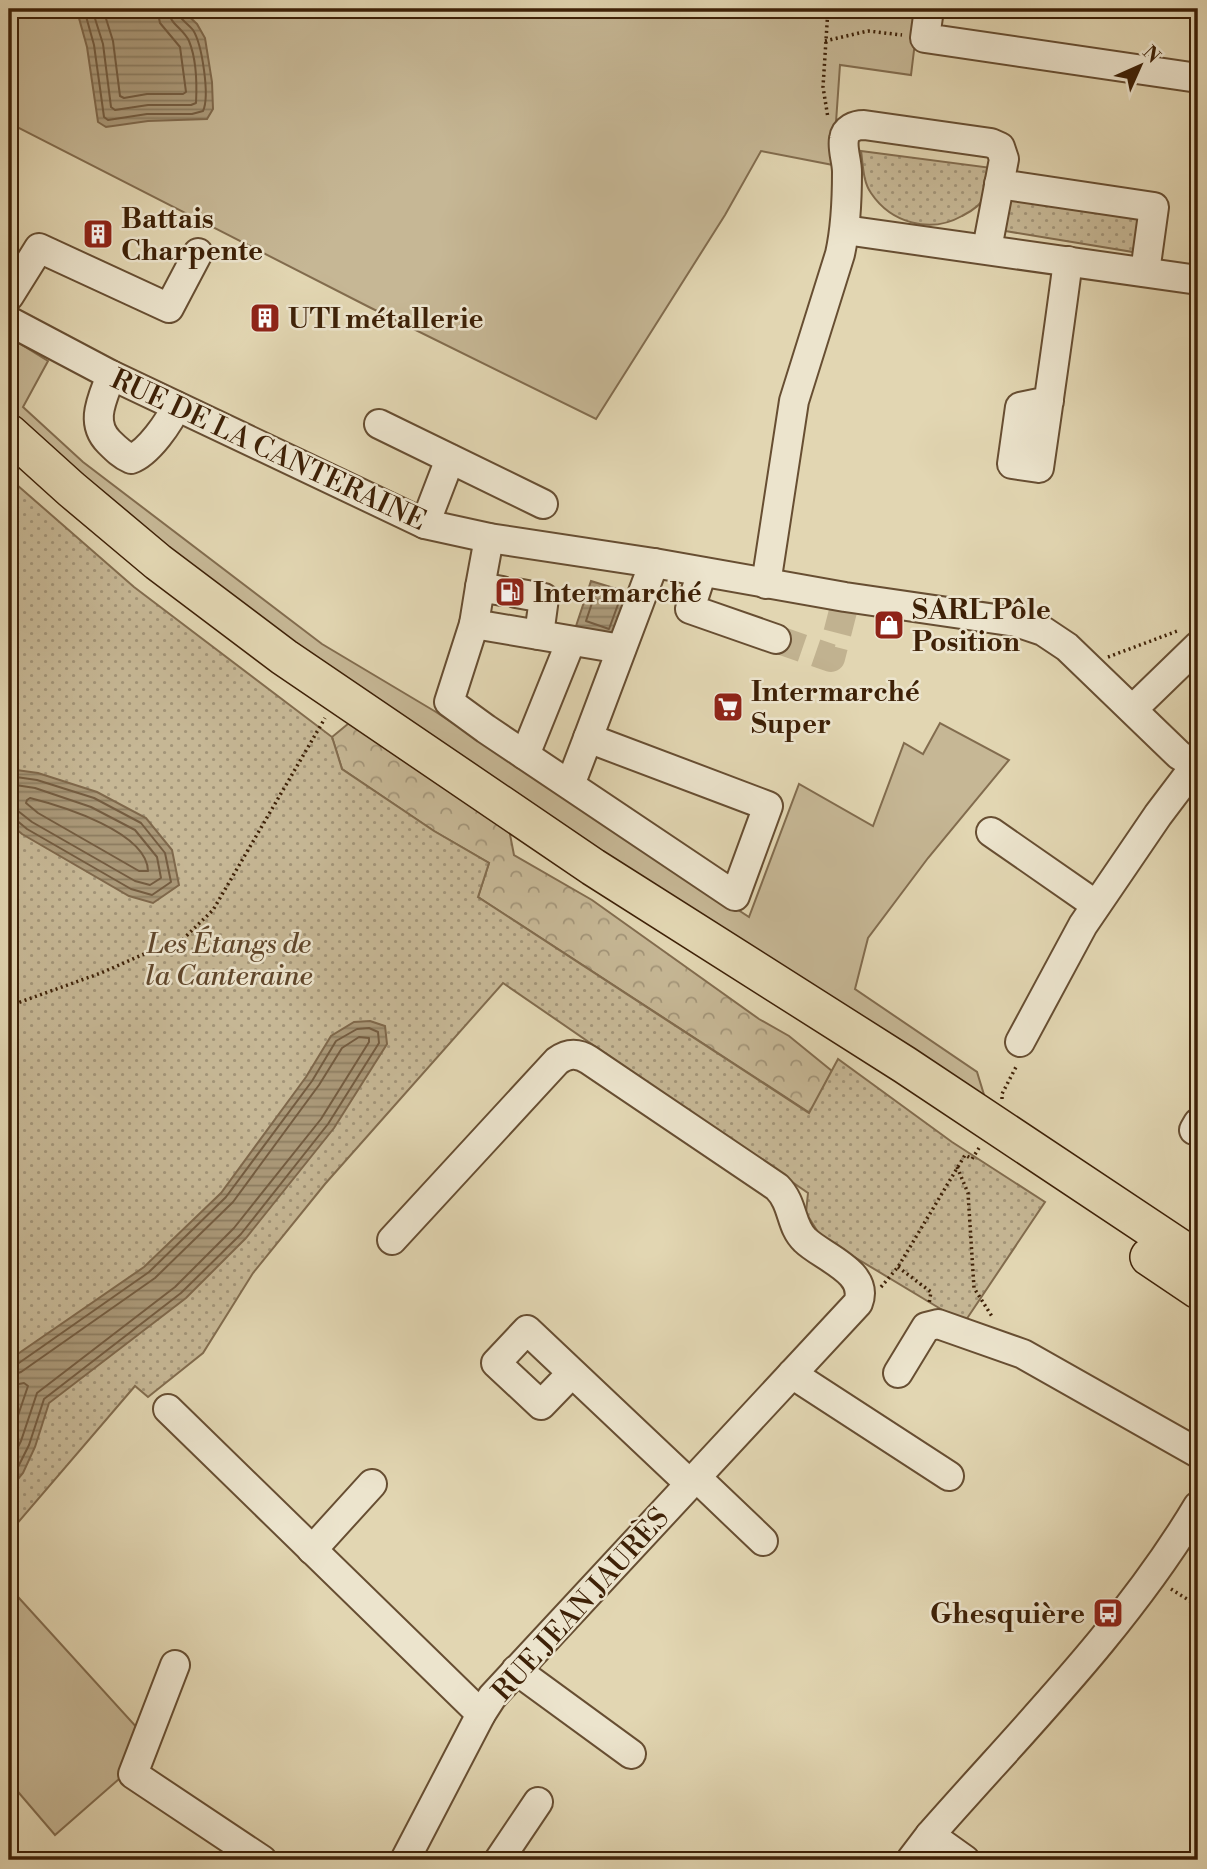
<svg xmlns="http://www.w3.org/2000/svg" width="1207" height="1869" font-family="'Libre Bodoni',serif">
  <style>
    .grass { fill: #c6b795; stroke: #826c4e; stroke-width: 2 }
    .forest { fill: url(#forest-crowns); stroke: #826c4e; stroke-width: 2 }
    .park { fill: url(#park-dots); stroke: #826c4e; stroke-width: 2 }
    .water { fill: url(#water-rules); stroke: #7f684b; stroke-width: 2 }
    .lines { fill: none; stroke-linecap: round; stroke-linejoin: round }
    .shore { stroke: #745c40; stroke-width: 2 }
    .minor-tunnel { stroke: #c1b290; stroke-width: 28; stroke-dasharray: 28 14; stroke-linecap: butt }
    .minor-casing { stroke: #674e32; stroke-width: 32 }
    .major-casing { stroke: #3e2107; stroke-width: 40 }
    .path { stroke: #3e2107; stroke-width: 3.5; stroke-dasharray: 2 3.5; stroke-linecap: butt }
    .minor { stroke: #ece4cd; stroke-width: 28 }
    .major { stroke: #e2d6b2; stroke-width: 37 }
    .labels { text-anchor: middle; stroke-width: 5; stroke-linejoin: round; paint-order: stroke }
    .poi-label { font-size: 28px; font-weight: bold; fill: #3e2107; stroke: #ece4cd; text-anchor: start }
    .street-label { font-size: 28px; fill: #3e2107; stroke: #ece4cd }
    .park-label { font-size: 28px; font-style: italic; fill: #60462a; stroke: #ece4cd }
  </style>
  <defs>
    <pattern id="forest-crowns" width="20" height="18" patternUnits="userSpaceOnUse" patternTransform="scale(1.75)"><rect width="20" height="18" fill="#c6b795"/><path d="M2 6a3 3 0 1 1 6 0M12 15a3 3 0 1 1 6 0" fill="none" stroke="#a29478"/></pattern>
    <pattern id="park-dots" width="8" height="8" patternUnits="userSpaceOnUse" patternTransform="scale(1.75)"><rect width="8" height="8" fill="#c6b795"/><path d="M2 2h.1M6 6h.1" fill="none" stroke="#a29478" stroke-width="1.8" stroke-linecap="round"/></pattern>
    <pattern id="water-rules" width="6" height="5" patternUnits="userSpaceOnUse" patternTransform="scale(1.75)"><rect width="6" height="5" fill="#aa9878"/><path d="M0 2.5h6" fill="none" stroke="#8c7c60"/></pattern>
  </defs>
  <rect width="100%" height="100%" fill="#e2d6b2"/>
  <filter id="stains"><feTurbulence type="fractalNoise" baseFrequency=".00286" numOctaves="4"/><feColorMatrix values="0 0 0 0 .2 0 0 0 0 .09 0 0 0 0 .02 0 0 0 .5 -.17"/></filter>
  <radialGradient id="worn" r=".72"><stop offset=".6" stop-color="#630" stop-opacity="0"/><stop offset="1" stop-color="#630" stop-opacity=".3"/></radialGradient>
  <!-- grass -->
  <g class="grass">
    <path d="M 9,9 L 919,9 L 911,75 L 840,65 L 833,165 L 761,151 L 725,215 L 596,419 L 369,307 L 9,123 Z"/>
    <path d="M 9,337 L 48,361 L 23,407 L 83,462 L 322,644 L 436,712 L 749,917 L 799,784 L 873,826 L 904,743 L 923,754 L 940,723 L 1009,760 L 928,858 L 868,938 L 855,989 L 977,1072 L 985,1098 L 454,760 L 150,541 L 38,443 L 9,414 Z"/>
    <path d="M 9,1587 L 140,1731 L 127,1772 L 55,1835 L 19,1793 L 9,1801 Z"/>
  </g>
  <!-- forest -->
  <path class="forest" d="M 354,719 L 507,819 L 514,855 L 592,900 L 759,1019 L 789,1036 L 832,1071 L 810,1113 L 478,897 L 489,863 L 434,831 L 342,769 L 332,737 Z"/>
  <!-- park -->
  <g class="park">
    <path d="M 861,151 L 992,168 C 990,176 990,188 986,195 C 982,204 970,212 962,216 C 930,234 891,223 871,193 C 863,182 863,165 861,151 Z"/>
    <path d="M 1011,191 L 1140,213 L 1133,252 L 1005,231 Z"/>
    <path d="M 9,478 L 134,587 L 332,737 L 342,769 L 434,831 L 489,863 L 478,897 L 809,1113 L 838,1059 L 952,1142 L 1045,1202 L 964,1323 L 821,1237 L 806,1213 L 808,1193 L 503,983 L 325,1184 L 253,1273 L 203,1353 L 148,1397 L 135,1386 L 9,1533 Z"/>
  </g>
  <!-- water -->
  <g class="water">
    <path d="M 79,9 L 181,9 L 197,24 L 205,38 L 212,82 L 213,109 L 207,119 L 148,121 L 106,127 L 98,122 L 87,47 L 77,11 Z"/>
    <path d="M 591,581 L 630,593 L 615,639 L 576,626 Z"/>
    <path d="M 9,769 L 38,773 L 97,792 L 146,818 L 172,850 L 179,885 L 153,903 L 129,896 L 22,834 L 9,823 Z"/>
    <path d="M 370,1021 L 385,1026 L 387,1044 L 334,1128 L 246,1238 L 186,1298 L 49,1403 L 35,1447 L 23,1473 L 9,1490 L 9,1360 L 144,1267 L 221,1193 L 306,1077 L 331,1036 L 354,1022 Z"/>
  </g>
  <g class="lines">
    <!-- shore -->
    <g class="shore">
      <path d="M 84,9 L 94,45 L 104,117 L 108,120 L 147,114 L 192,114 L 203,111 C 210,96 202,44 193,30 C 187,22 178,19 177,9"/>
      <path d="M 92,9 L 103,44 L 111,107 L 115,110 L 148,105 L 191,105 L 196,103 C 197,84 196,58 189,41 C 183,28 169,24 168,9"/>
      <path d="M 103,9 L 113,41 L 120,96 L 124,98 L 147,94 L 183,94 L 186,92 L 180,47 L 160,23 L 157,9"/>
      <path d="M 596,591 L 620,599 L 609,629 L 586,621 Z"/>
      <path d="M 9,776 L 37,780 L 94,798 L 141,823 L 165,853 L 171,882 L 152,895 L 131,889 L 27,829 L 15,819 L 9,818"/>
      <path d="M 9,784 L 35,788 L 91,807 L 135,830 L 157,857 L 161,878 L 150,885 L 135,881 L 32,822 L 18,811 L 9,810"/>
      <path d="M 30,798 C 62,806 147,832 148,871 L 139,871 L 38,813 L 26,803 L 27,800 Z"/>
      <path d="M 9,1367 L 16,1365 L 149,1272 L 226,1197 L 312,1081 L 336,1041 L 357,1029 L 369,1028 L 378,1032 L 379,1043 L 328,1124 L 241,1234 L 181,1293 L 44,1399 L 29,1445 L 17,1469 L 9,1479"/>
      <path d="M 9,1376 L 21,1372 L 155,1278 L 233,1202 L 319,1085 L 342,1048 L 359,1037 L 369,1038 L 369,1042 L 321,1119 L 234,1228 L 175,1287 L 37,1393 L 21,1441 L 9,1465"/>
      <path d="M 9,1386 L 24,1383 L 28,1386 L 9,1442"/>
    </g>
    <!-- minor-tunnel -->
    <path class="minor-tunnel" d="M 776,639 L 831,658 L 843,611"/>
    <!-- minor casing -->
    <g class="minor-casing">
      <g id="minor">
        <path d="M 929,9 L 925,38 L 1198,78"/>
        <path d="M 999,184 L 1154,207 L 1145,272"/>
        <path d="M 845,230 L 1198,280"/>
        <path d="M 9,296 L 39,248 L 169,308 L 198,253"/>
        <path d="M 9,321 L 111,375 L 425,524 L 489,538 L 654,563 L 845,597 L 1016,622 L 1043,631 L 1067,647 L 1179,755 L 1198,767"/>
        <path d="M 111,375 C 103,398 89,422 109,442 C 116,449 122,455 131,459 C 148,453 170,422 176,406"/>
        <path d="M 1049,401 L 1020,407 L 1012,464 L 1039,468 C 1049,399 1059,330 1068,261"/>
        <path d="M 379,424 L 543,504"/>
        <path d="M 425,524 L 450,459"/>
        <path d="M 702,572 L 690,609 L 776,639"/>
        <path d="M 766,584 L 794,401 L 840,254 C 846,227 847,200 847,172 C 847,161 842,149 844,139 C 845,129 855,125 864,125 L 991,143 L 1000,147 L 1004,159 L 987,249"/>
        <path d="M 480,587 L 489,538"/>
        <path d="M 502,591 L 480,587 L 474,624 L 621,649"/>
        <path d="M 516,593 L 544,598 L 539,635"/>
        <path d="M 474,624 L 449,702 L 486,729 L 735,896 L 768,806 L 588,738 L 570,785"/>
        <path d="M 1133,709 L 1198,646"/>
        <path d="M 588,738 L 654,563"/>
        <path d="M 525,755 L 571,641"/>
        <path d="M 991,832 L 1096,905"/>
        <path d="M 1020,1042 L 1083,925 L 1158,815 L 1195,766"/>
        <path d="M 1194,1130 L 1198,1123"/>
        <path d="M 392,1240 L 557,1061 C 568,1053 578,1053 589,1060 L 777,1187 C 794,1204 790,1226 805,1240 C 822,1257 870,1272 858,1303 L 492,1697 L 481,1714 L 405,1860"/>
        <path d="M 572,1373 L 541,1405 L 496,1363 L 527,1330 L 690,1484"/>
        <path d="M 898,1373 L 926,1327 L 938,1324 L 1023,1354 L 1198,1453"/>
        <path d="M 792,1374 L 949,1476"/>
        <path d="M 168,1409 L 481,1714"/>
        <path d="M 696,1477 L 763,1541"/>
        <path d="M 312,1550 L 372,1484"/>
        <path d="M 175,1665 L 133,1774 L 262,1860"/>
        <path d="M 516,1670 L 631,1754"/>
        <path d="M 930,1835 L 965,1860"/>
        <path d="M 499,1860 L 538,1802"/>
        <path d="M 911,1860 L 930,1835 C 1023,1729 1125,1628 1198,1506"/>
      </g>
    </g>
    <!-- major casing -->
    <g class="major-casing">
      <g id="major">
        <path d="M 9,433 L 71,489 L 158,562 L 284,657 L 593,867 L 905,1065 L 1198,1260"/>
        <path d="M 1149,1257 L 1198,1290"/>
      </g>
    </g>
    <!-- path -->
    <g class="path">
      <path d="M 828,9 L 823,87 L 828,118"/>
      <path d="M 825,41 L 868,31 L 902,35"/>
      <path d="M 1108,657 L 1180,630"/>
      <path d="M 9,1006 L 101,973 L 144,954 L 176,946 L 213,910 L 325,718"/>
      <path d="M 1002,1099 L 1002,1094 L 1017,1065"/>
      <path d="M 957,1167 L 968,1193 L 974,1288 L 993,1318"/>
      <path d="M 898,1267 L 931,1292 L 929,1304"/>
      <path d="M 881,1287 L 898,1267 L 965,1155 L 972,1159 L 979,1148"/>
      <path d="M 1171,1589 L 1198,1606"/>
    </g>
    <!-- minor -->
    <use href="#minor" class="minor"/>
    <!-- major -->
    <use href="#major" class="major"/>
  </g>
  <!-- icons -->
  <defs>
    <g id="building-square" transform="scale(1.575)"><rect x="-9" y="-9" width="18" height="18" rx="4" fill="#8f2418" stroke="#ece4cd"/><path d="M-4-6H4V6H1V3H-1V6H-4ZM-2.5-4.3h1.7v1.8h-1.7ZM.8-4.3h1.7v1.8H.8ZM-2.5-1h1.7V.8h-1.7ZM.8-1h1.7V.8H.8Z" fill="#fff"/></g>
    <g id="fuel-square" transform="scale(1.575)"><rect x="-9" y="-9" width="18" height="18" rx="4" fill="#8f2418" stroke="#ece4cd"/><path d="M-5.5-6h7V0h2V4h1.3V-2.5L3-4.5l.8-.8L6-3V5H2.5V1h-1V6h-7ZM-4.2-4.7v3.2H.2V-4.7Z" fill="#fff"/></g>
    <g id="shop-square" transform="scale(1.575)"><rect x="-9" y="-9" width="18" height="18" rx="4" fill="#8f2418" stroke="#ece4cd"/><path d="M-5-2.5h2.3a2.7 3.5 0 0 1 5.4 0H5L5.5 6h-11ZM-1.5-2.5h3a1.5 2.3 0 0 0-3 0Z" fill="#fff"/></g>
    <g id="supermarket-square" transform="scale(1.575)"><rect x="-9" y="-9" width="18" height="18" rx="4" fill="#8f2418" stroke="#ece4cd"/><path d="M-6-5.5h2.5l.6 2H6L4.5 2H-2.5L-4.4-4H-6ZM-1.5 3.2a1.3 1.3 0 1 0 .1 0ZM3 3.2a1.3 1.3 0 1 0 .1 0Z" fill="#fff"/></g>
    <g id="bus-square" transform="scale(1.575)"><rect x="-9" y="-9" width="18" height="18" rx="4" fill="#8f2418" stroke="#ece4cd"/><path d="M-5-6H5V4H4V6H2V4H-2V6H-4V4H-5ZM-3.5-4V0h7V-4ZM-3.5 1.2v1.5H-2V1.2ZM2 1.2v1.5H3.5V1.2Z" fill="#fff"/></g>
  </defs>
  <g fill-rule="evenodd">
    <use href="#building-square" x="98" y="234"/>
    <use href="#building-square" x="265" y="318"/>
    <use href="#fuel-square" x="510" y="592"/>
    <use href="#shop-square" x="889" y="625"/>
    <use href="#supermarket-square" x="728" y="707"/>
    <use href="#bus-square" x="1108" y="1613"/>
  </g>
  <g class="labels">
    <!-- poi labels -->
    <g class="poi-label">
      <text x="121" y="228">Battais<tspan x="121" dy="32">Charpente</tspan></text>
      <text x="288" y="328">UTI métallerie</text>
      <text x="533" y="602">Intermarché</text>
      <text x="912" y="619">SARL Pôle<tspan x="912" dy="32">Position</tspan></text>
      <text x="751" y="701">Intermarché<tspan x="751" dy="32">Super</tspan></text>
      <text x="1085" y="1623" text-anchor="end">Ghesquière</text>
    </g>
    <!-- street labels -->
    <g class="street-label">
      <text transform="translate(269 449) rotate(25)" y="10">RUE DE LA CANTERAINE</text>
      <text transform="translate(580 1604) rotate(-48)" y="10">RUE JEAN JAURÈS</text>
    </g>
    <!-- park labels -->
    <g class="park-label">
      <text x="229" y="953">Les Étangs de<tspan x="229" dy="32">la Canteraine</tspan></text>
    </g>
  </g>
  <!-- margin -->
  <rect width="1207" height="1869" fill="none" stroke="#e2d6b2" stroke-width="35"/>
  <rect x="10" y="10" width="1186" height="1848" fill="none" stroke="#3e2107" stroke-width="3.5"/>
  <rect x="18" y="18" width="1172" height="1834" fill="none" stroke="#3e2107" stroke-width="2"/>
  <!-- north arrow -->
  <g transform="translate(1140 66) rotate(45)" stroke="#ece4cd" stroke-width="5" paint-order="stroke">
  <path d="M0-5L12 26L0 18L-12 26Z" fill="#3e2107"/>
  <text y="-10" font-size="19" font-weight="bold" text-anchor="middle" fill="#3e2107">N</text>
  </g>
  <rect width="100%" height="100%" filter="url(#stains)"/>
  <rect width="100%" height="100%" fill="url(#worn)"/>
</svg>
